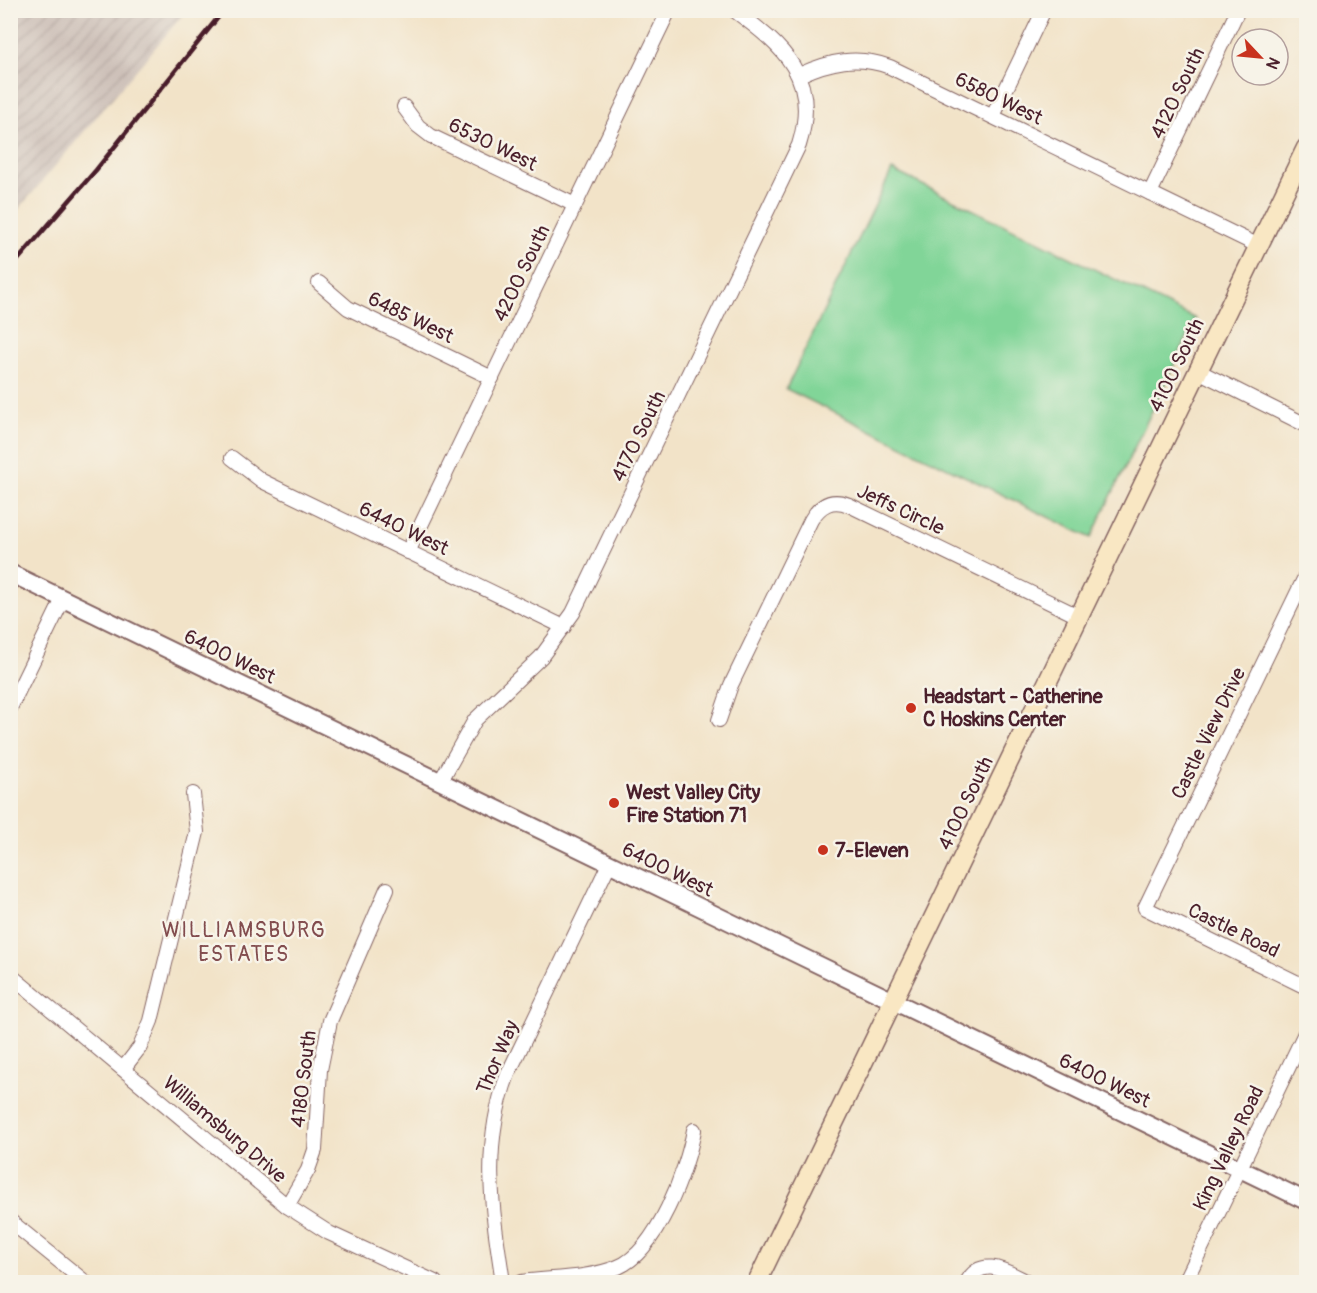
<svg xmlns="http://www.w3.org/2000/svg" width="1317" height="1293" font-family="Pangolin,sans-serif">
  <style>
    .industrial { fill: url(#industrial-furrows) }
    .grass { fill: #81d598; stroke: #667a62; stroke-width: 1.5 }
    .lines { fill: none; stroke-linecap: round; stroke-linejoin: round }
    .minor-casing { stroke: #856462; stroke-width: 16 }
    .tertiary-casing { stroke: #856462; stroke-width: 20 }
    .secondary-casing { stroke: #856462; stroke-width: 21 }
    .minor { stroke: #fff; stroke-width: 14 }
    .tertiary { stroke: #fff; stroke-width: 16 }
    .secondary { stroke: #f9e7c3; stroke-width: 18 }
    .rail { stroke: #4a1f2b; stroke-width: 4.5 }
    .poi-dot { fill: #c8321e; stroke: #f7f3e8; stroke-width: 2 }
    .labels { text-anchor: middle; stroke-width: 5; stroke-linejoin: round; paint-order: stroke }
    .street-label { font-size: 20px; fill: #4a1f2b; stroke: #f7f3e8 }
    .poi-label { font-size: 20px; font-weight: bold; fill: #4a1f2b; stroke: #f7f3e8; text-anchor: start }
    .neighbourhood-label { font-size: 21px; letter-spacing: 1.5px; fill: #824c4e; stroke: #f7f3e8 }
  </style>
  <defs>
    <pattern id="industrial-furrows" width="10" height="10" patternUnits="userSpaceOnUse" patternTransform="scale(1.5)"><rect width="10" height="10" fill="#cec1b9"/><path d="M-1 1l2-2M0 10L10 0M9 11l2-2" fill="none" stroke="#b2a59f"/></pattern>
  </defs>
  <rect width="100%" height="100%" fill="#f7f3e8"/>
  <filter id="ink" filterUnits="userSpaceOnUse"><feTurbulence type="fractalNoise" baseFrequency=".0167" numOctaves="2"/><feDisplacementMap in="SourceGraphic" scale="12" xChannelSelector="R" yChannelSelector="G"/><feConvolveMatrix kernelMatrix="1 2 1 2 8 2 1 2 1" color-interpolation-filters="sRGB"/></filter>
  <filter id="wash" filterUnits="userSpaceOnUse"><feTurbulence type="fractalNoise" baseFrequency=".008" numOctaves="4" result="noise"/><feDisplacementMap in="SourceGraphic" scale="24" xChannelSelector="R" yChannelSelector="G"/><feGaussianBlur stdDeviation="1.35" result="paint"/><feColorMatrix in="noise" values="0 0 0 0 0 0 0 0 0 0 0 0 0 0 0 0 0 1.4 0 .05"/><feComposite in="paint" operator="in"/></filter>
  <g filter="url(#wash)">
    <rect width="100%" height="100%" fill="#f2e3c8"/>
    <!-- industrial -->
    <path class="industrial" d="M 11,10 L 186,11 L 11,218 L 10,11 Z"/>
    <!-- grass -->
    <path class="grass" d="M 892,170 L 1196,319 L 1091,538 L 786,389 Z"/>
  </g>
  <g filter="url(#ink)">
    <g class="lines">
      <!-- minor casing -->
      <g class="minor-casing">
        <g id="minor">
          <path d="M 799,75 C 830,61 857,55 890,67 L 1259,246"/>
          <path d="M 404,107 L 418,126 L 431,136 L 575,205"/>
          <path d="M 993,116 L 1044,10"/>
          <path d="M 1150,193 L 1238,10"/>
          <path d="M 319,283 L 348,308 L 492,378"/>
          <path d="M 1198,371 L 1306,425"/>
          <path d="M 232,458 L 262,481 L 564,627"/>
          <path d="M 408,552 L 669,10"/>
          <path d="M 1306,575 L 1145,908 L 1306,987"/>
          <path d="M 10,708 L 63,599"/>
          <path d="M 719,720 L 731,685 L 811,520 C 820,505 832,498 849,505 L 1080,617"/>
          <path d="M 440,782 L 475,720 L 541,657 L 573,613 L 799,145 C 820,78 784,47 734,10"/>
          <path d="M 10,975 L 287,1206 L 329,1233 L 435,1282"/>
          <path d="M 123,1069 L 140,1047 L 151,1021 L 197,832 L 193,794"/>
          <path d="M 287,1206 L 308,1170 L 315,1150 L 320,1070 L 330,1021 L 387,889"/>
          <path d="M 10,1221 L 85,1282"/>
          <path d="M 503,1282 C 492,1210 481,1145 508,1074 L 609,864"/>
          <path d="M 522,1282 C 552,1278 589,1279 618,1267 C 657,1251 687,1170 694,1130"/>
          <path d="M 967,1282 C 982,1255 1007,1272 1028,1282"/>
          <path d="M 1185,1282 L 1306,1031"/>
        </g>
      </g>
      <!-- tertiary casing -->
      <g class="tertiary-casing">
        <path id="tertiary" d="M 10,573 L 1306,1201"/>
      </g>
      <!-- secondary casing -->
      <g class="secondary-casing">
        <path id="secondary" d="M 757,1282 L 1306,148"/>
      </g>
      <!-- minor -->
      <use href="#minor" class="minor"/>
      <!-- tertiary -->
      <use href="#tertiary" class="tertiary"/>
      <!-- secondary -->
      <use href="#secondary" class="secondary"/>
      <!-- rail -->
      <path class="rail" d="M 10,269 L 96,170 L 224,10"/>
    </g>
  </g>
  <!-- markers -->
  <g class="poi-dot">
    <circle cx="911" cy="708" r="6"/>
    <circle cx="614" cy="803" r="6"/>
    <circle cx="823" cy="850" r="6"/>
  </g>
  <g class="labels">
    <!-- street labels -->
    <g class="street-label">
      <text transform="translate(1177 93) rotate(-64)" y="7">4120 South</text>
      <text transform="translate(999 98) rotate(26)" y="7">6580 West</text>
      <text transform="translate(493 144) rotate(26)" y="7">6530 West</text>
      <text transform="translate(521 273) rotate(-64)" y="7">4200 South</text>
      <text transform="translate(411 317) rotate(26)" y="7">6485 West</text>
      <text transform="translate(1176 365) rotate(-64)" y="7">4100 South</text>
      <text transform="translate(638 436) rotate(-64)" y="7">4170 South</text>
      <text transform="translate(901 509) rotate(25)" y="7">Jeffs Circle</text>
      <text transform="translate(404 528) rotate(26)" y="7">6440 West</text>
      <text transform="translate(230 656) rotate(26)" y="7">6400 West</text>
      <text transform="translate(1208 733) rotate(-64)" y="7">Castle View Drive</text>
      <text transform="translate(965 803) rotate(-64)" y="7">4100 South</text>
      <text transform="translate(668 869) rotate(26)" y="7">6400 West</text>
      <text transform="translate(1234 930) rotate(26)" y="7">Castle Road</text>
      <text transform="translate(497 1057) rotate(-67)" y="7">Thor Way</text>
      <text transform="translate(303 1079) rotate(-83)" y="7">4180 South</text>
      <text transform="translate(1105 1080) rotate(26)" y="7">6400 West</text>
      <text transform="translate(225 1129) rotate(40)" y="7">Williamsburg Drive</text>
      <text transform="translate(1228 1148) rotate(-64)" y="7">King Valley Road</text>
    </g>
    <!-- poi labels -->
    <g class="poi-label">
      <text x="923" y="703">Headstart - Catherine<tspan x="923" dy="23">C Hoskins Center</tspan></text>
      <text x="626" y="799">West Valley City<tspan x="626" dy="23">Fire Station 71</tspan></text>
      <text x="835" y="857">7-Eleven</text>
    </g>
    <!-- neighbourhood labels -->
    <g class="neighbourhood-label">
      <text x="244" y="937">WILLIAMSBURG<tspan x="244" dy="24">ESTATES</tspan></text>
    </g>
  </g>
  <!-- margin -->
  <rect width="1317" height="1293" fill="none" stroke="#f7f3e8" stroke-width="36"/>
  <!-- north arrow -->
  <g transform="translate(1260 57) rotate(116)"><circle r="28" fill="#f7f3e8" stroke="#b29e9c" stroke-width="1.5"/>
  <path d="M0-4.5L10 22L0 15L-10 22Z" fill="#c8321e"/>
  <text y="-9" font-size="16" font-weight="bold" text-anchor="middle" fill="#4a1f2b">N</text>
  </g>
</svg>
